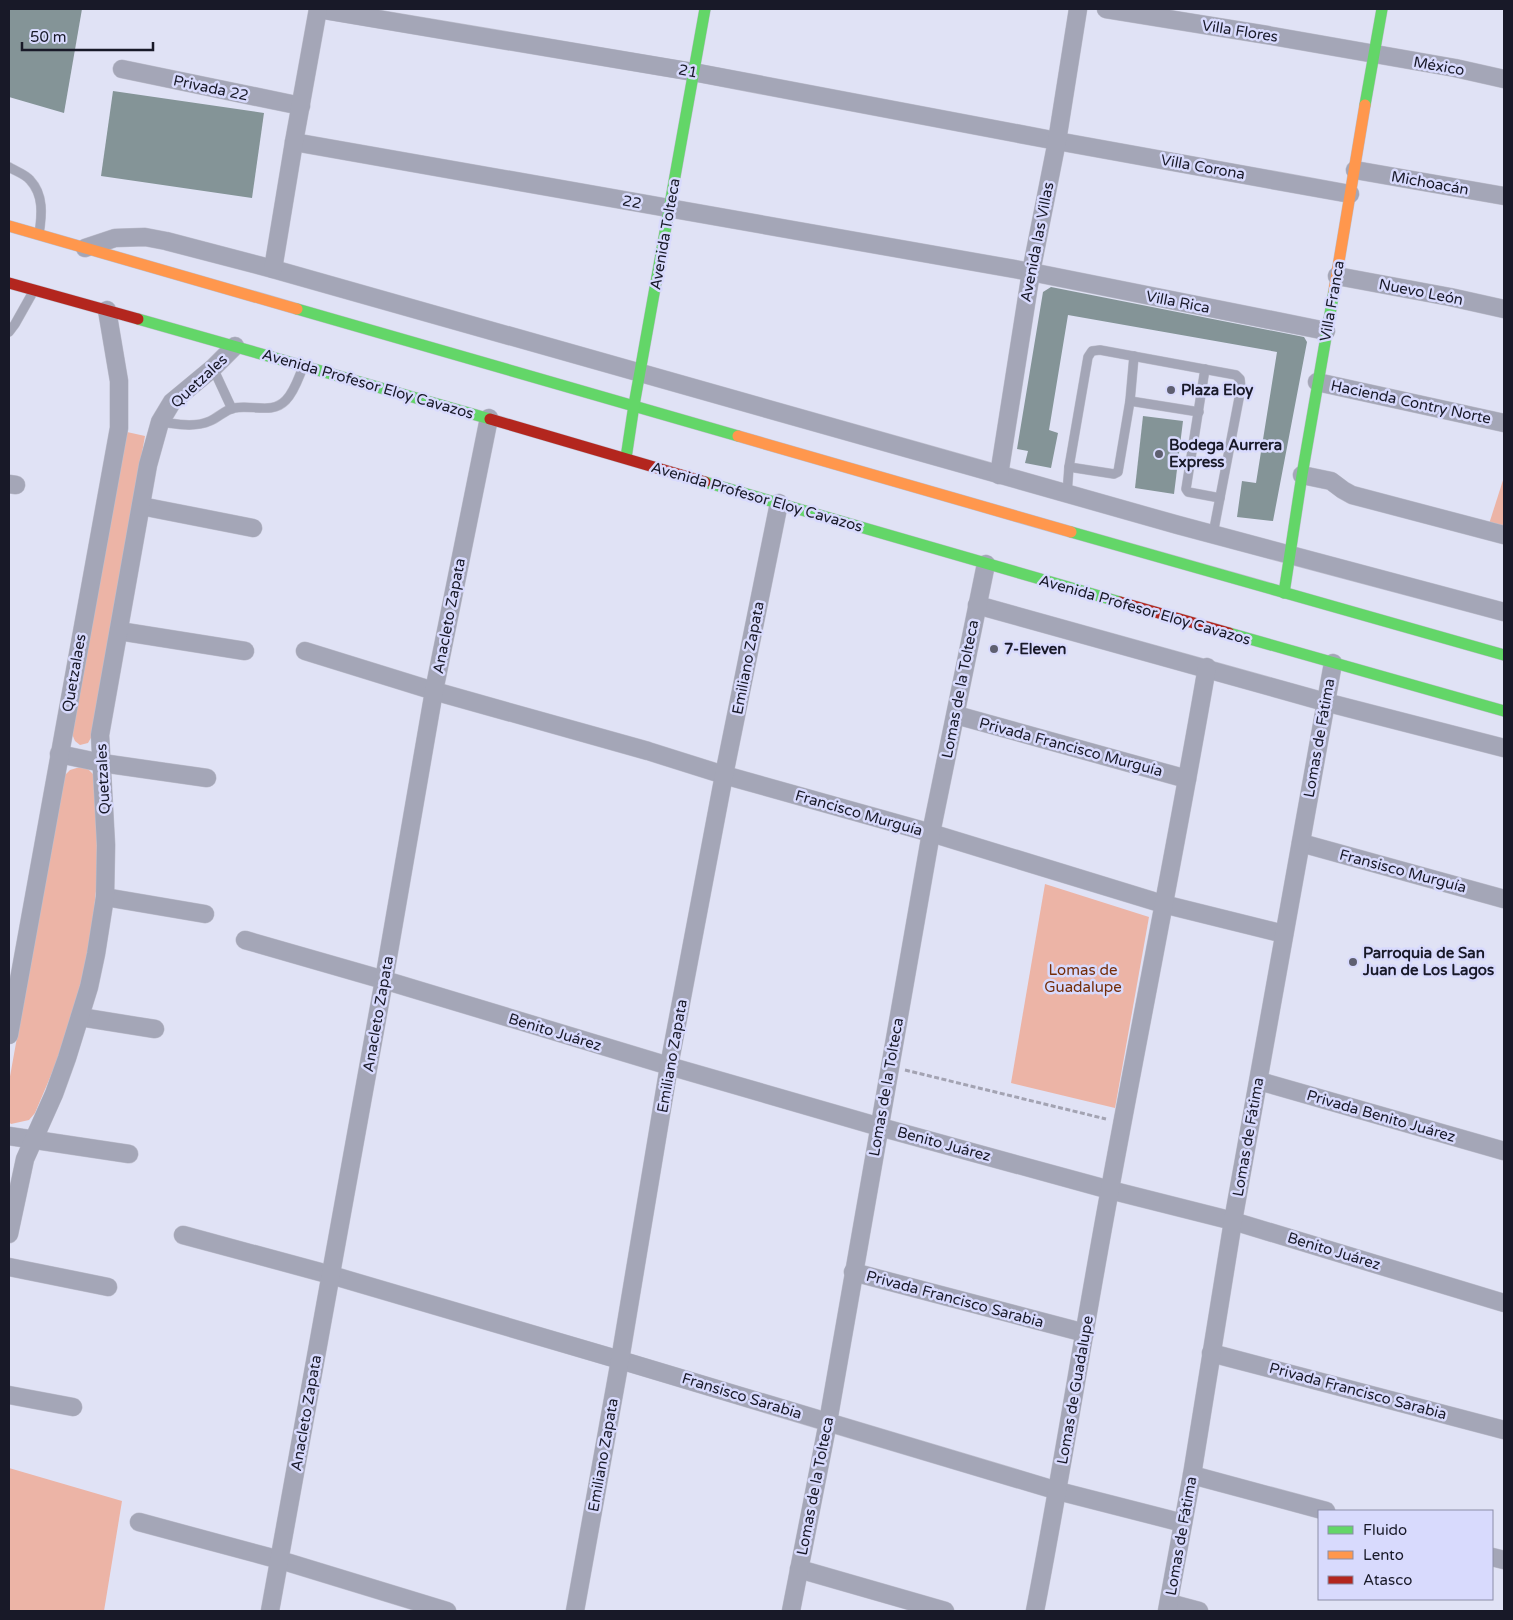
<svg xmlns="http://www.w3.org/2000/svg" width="1513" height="1620" font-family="'Varela Round',sans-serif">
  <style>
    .green { fill: #ecb4a6 }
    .building { fill: #849497 }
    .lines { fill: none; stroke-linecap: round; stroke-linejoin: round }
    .lane-casing { stroke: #bebfce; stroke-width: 10 }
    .street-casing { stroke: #bebfce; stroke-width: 19 }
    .fast-casing { stroke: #bebfce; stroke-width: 12 }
    .slow-casing { stroke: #bebfce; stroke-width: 12 }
    .jam-casing { stroke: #bebfce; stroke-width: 12 }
    .path { stroke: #a3a3b2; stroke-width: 3; stroke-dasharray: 5 2.5; stroke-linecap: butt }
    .lane { stroke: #a4a6b7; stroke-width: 9 }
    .street { stroke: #a4a6b7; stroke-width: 18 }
    .fast { stroke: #63d668; stroke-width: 11 }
    .slow { stroke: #ff974d; stroke-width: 11 }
    .jam { stroke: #b3261e; stroke-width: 11 }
    .poi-dot { fill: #5e5f70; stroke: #d8dafd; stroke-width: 2 }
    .labels { text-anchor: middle; stroke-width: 5; stroke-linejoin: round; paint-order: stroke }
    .street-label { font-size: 15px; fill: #181928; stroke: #d8dafd }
    .poi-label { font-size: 15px; font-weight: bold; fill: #181928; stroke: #d8dafd; text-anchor: start }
    .park-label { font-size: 15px; fill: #742d08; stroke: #d8dafd }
  </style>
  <rect width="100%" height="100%" fill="#e0e2f5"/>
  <!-- green -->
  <g class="green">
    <path d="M 127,432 L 145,436 L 92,736 L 88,743 L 80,745 L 75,741 L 72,734 Z"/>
    <path d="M 1504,477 L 1504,527 L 1489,524 Z"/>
    <path d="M 80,767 L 88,769 L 94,775 C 96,817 100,860 95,901 C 91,937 84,975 74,1010 C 65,1045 49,1080 35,1113 L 29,1120 L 11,1124 L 9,1122 L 9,1082 L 64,776 L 70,770 Z"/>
    <path d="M 1045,884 L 1149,917 L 1115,1108 L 1011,1083 Z"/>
    <path d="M 9,1468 L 122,1501 L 104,1611 L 9,1611 Z"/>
  </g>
  <!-- building -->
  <g class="building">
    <path d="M 9,9 L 82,9 L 64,113 L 9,97 Z"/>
    <path d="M 113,91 L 264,113 L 252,198 L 101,176 Z"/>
    <path d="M 1051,287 L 1304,337 L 1307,342 L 1273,521 L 1237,517 L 1242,481 L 1256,483 L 1277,352 L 1068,315 L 1049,430 L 1058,433 L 1051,468 L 1025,463 L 1028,451 L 1017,449 L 1043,292 Z"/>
    <path d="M 1143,416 L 1183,421 L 1174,494 L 1135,488 Z"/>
  </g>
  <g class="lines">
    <!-- lane casing -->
    <g class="lane-casing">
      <g id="lane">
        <path d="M 9,167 C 15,171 25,174 30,180 C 44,195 42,215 39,234"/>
        <path d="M 9,332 L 15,324 L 33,292"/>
        <path d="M 213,368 L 232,409"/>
        <path d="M 1205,369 L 1186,489 L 1188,492 L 1220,498"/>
        <path d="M 1130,401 L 1199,412"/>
        <path d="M 160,422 C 177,424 194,428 210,421 C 219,417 225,410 234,408 C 252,404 272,415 286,400 C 295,391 299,376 304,365"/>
        <path d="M 1069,467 L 1114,474 L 1118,472 L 1130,401 L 1134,356"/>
        <path d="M 1067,494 L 1069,467 L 1088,357 L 1092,351 L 1100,350 L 1236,375 L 1240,379 L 1241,388 L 1213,534"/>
      </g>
    </g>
    <!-- street casing -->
    <g class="street-casing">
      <g id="street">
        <path d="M 318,9 L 693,72 L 1057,141 L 1350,194"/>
        <path d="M 1106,9 L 1267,35 L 1455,68 L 1504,79"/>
        <path d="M 122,69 L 301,106"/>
        <path d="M 294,142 L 1031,272 L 1326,331"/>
        <path d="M 1355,170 L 1504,196"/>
        <path d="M 85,248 L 115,238 L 145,237 L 166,241 L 273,269 L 1178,525 L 1504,612"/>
        <path d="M 273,269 L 294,142 L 318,9"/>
        <path d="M 1337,276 L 1450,297 L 1504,309"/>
        <path d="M 1317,382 L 1504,423"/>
        <path d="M 999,475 L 1031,272 L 1057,141 L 1078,9"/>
        <path d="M 1302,475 L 1331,481 L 1343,490 L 1352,495 L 1504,535"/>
        <path d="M 9,484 L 16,485"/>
        <path d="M 141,506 L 253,528"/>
        <path d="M 977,605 L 1325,702 L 1504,748"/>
        <path d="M 119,631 L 245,651"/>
        <path d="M 305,651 L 434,691 L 648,751 L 724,775 L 931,833 L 1163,904 L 1284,934"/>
        <path d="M 956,715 L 1187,779"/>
        <path d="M 59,754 L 102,763 L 207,778"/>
        <path d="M 1301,843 L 1504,899"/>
        <path d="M 105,897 L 205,914"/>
        <path d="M 245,940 L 384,980 L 669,1066 L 880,1127 L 1110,1190 L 1233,1221 L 1504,1303"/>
        <path d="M 80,1017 L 155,1029"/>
        <path d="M 9,1035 L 119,428 L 119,381 L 107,310"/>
        <path d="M 1259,1081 L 1504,1151"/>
        <path d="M 9,1136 L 129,1154"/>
        <path d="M 9,1234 L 25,1159 L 54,1094 L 67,1058 L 89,987 L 96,954 L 105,897 L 106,845 L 100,735 L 148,465 L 160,422 L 172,402 L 213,368 L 235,346"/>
        <path d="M 183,1235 L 331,1275 L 620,1360 L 1058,1491 L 1183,1523"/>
        <path d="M 9,1267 L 108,1287"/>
        <path d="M 853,1272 L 1085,1333"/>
        <path d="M 1211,1353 L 1504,1430"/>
        <path d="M 9,1395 L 73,1407"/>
        <path d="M 1192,1475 L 1326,1511"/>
        <path d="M 139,1522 L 280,1560 L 447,1611"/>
        <path d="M 1492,1557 L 1504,1560"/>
        <path d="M 799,1569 L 945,1611"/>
        <path d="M 1169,1603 L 1199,1611"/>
        <path d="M 270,1611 L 384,980 L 434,691 L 489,418"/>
        <path d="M 575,1611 L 620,1360 L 669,1066 L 724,775 L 779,503"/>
        <path d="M 791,1611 L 828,1422 L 931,833 L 986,564"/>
        <path d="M 1035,1611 C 1062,1471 1084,1329 1110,1189 C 1142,1015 1177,842 1207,667"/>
        <path d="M 1167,1611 L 1192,1475 L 1233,1221 L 1333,663"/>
      </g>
    </g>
    <!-- fast casing -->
    <g class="fast-casing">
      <g id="fast">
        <path d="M 1365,105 L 1382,9"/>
        <path d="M 297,309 L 738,436"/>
        <path d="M 138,319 L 490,419"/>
        <path d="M 626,458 L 634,405 L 705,9"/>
        <path d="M 705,482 L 1120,602"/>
        <path d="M 1071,532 L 1504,655"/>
        <path d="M 1284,593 L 1302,475 L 1334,291"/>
        <path d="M 1229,633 L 1504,711"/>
      </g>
    </g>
    <!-- slow casing -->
    <g class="slow-casing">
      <g id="slow">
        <path d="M 9,226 L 297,309"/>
        <path d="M 1334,291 L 1365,105"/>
        <path d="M 738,436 L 1071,532"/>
      </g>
    </g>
    <!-- jam casing -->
    <g class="jam-casing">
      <g id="jam">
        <path d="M 9,283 L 138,319"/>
        <path d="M 490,419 L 705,482"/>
        <path d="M 1120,602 L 1229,633"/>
      </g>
    </g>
    <!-- path -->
    <path class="path" d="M 905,1070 L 1106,1119"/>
    <!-- lane -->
    <use href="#lane" class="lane"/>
    <!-- street -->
    <use href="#street" class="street"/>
    <!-- fast -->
    <use href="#fast" class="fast"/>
    <!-- slow -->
    <use href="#slow" class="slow"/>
    <!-- jam -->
    <use href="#jam" class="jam"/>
  </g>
  <!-- markers -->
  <g class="poi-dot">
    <circle cx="1171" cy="390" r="5"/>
    <circle cx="1159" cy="454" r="5"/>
    <circle cx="994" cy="649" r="5"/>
    <circle cx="1353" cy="962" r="5"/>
  </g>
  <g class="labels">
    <!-- street labels -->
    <g class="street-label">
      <text transform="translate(1240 31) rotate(9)" y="5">Villa Flores</text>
      <text transform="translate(1439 66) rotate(10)" y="5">México</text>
      <text transform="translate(688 71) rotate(10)" y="5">21</text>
      <text transform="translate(211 88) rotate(12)" y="5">Privada 22</text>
      <text transform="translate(1203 167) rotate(10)" y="5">Villa Corona</text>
      <text transform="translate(1430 183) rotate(10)" y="5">Michoacán</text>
      <text transform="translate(632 202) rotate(10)" y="5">22</text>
      <text transform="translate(665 234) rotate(-80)" y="5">Avenida Tolteca</text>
      <text transform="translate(1037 242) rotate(-79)" y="5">Avenida las Villas</text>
      <text transform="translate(1421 292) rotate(11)" y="5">Nuevo León</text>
      <text transform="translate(1332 301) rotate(-80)" y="5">Villa Franca</text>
      <text transform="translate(1178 302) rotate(11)" y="5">Villa Rica</text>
      <text transform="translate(199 381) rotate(-43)" y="5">Quetzales</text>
      <text transform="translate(368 384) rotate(16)" y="5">Avenida Profesor Eloy Cavazos</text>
      <text transform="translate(1411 402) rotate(12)" y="5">Hacienda Contry Norte</text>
      <text transform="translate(757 497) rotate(16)" y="5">Avenida Profesor Eloy Cavazos</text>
      <text transform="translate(1145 610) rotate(16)" y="5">Avenida Profesor Eloy Cavazos</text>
      <text transform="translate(449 616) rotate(-79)" y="5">Anacleto Zapata</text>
      <text transform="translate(748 658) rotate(-79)" y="5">Emiliano Zapata</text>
      <text transform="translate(74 673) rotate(-80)" y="5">Quetzalaes</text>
      <text transform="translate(960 689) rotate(-79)" y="5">Lomas de la Tolteca</text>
      <text transform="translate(1319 738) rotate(-80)" y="5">Lomas de Fátima</text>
      <text transform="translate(1071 747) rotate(15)" y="5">Privada Francisco Murguía</text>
      <text transform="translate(103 779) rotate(-93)" y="5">Quetzales</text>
      <text transform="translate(859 813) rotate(16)" y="5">Francisco Murguía</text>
      <text transform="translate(1403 871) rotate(15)" y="5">Fransisco Murguía</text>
      <text transform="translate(378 1014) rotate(-80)" y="5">Anacleto Zapata</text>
      <text transform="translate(555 1032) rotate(17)" y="5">Benito Juárez</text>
      <text transform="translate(672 1056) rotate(-80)" y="5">Emiliano Zapata</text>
      <text transform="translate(886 1087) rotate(-80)" y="5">Lomas de la Tolteca</text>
      <text transform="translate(1381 1116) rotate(16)" y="5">Privada Benito Juárez</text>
      <text transform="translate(1248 1137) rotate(-80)" y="5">Lomas de Fátima</text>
      <text transform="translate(944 1144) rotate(15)" y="5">Benito Juárez</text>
      <text transform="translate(1334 1251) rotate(17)" y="5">Benito Juárez</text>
      <text transform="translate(955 1299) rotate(15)" y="5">Privada Francisco Sarabia</text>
      <text transform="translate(1075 1390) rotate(-80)" y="5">Lomas de Guadalupe</text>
      <text transform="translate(1358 1391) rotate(15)" y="5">Privada Francisco Sarabia</text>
      <text transform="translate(742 1396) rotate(17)" y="5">Fransisco Sarabia</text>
      <text transform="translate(306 1413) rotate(-80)" y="5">Anacleto Zapata</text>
      <text transform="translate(603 1455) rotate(-80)" y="5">Emiliano Zapata</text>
      <text transform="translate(815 1486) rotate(-79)" y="5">Lomas de la Tolteca</text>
      <text transform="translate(1181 1536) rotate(-80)" y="5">Lomas de Fátima</text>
    </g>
    <!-- poi labels -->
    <g class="poi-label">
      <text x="1181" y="395">Plaza Eloy</text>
      <text x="1169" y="450">Bodega Aurrera<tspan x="1169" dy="17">Express</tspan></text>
      <text x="1004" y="654">7-Eleven</text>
      <text x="1363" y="958">Parroquia de San<tspan x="1363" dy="17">Juan de Los Lagos</tspan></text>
    </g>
    <!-- park labels -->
    <g class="park-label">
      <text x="1083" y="975">Lomas de<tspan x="1083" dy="17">Guadalupe</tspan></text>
    </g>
  </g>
  <!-- border -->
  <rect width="1513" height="1620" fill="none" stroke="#181928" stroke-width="20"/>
  <!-- legend -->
  <rect x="1318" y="1510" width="175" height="90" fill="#d8dafd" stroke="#8b8da8"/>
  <rect x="1328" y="1526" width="25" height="8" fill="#63d668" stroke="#8b8da8"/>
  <text x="1363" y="1535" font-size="15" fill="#181928">Fluido</text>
  <rect x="1328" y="1551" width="25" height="8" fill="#ff974d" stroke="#8b8da8"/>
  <text x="1363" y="1560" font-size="15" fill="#181928">Lento</text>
  <rect x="1328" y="1576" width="25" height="8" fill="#b3261e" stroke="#8b8da8"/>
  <text x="1363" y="1585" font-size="15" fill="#181928">Atasco</text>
  <!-- scale -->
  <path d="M22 42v8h131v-8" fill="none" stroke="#181928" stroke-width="2.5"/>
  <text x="30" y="42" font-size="15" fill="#181928" stroke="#d8dafd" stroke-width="4" paint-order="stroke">50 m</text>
</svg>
